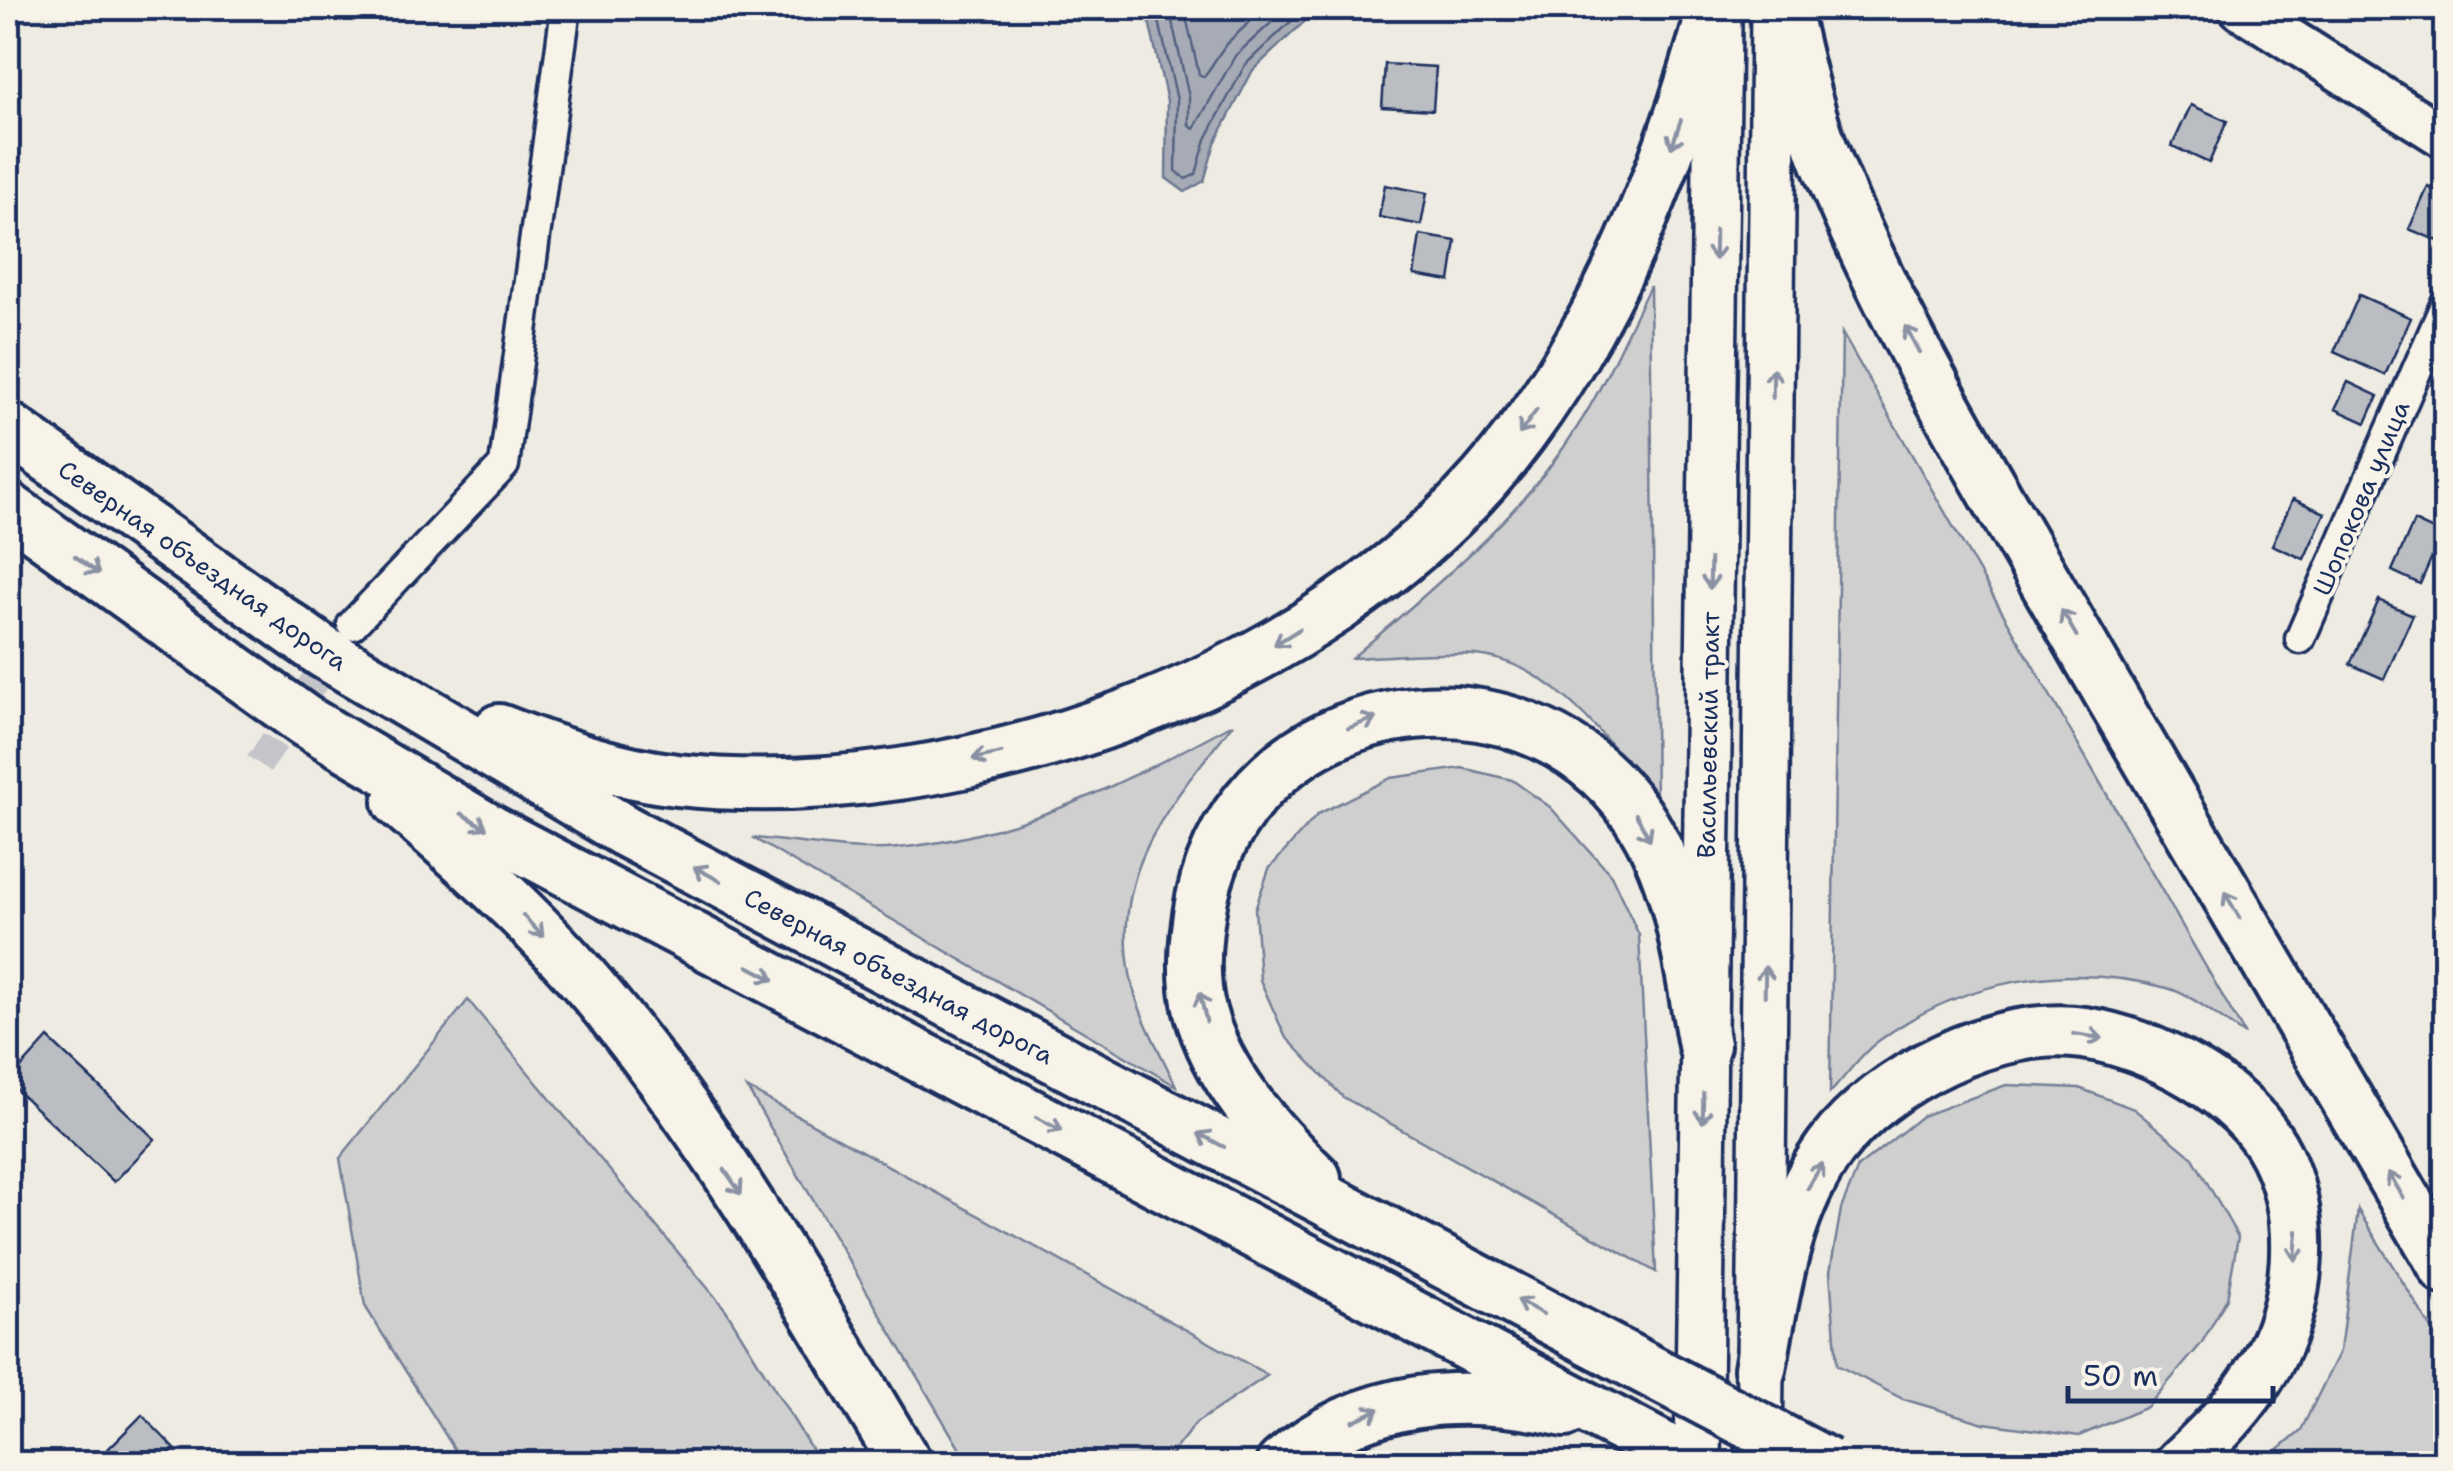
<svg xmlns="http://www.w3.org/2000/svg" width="2453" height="1471" font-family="'Shantell Sans',sans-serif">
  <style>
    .green { fill: #cfcfcf; stroke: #757f96; stroke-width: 2.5 }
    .water { fill: #a6abb5; stroke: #6e7992; stroke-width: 2.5 }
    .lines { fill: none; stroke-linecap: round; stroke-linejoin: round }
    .shore { stroke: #536181; stroke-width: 2.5 }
    .building { fill: #babdc2; stroke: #1b2f5e; stroke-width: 2.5 }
    .street-tunnel { stroke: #c4c5c8; stroke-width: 28; stroke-dasharray: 28 14; stroke-linecap: butt }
    .street-casing { stroke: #1b2f5e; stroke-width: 35 }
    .secondary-casing { stroke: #1b2f5e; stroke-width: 48 }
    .primary-casing { stroke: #1b2f5e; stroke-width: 52 }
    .highway-casing { stroke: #1b2f5e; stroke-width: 58 }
    .street { stroke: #f7f3e8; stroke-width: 28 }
    .secondary { stroke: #f7f3e8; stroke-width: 40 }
    .primary { stroke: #f7f3e8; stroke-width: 45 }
    .highway { stroke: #f7f3e8; stroke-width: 50 }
    .highway-bridge-casing { stroke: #1b2f5e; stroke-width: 58; stroke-linecap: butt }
    .highway-bridge { stroke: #f7f3e8; stroke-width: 50 }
    .oneway { stroke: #8991a3 }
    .labels { text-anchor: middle; stroke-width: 8; stroke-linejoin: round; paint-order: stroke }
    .street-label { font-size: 25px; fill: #1b2f5e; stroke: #f7f3e8 }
  </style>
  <rect width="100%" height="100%" fill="#eeebe2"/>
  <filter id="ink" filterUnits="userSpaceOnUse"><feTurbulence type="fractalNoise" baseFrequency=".01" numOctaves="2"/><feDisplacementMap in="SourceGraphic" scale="20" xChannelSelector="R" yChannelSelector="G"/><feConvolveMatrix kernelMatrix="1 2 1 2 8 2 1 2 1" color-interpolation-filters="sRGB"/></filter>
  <g filter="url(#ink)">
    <!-- green -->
    <g class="green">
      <path d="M 1650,286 L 1656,801 C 1610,744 1555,662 1475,655 C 1435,652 1393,656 1352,658 C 1432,589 1519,519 1576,429 C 1605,385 1626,333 1650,286 Z"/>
      <path d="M 1842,333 L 2245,1035 C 2222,1020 2193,995 2167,988 C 2066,961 1960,980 1877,1042 C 1859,1056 1845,1077 1830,1093 Z"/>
      <path d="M 1233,724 C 1170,804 1109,870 1131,979 C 1138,1015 1161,1053 1176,1086 L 753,838 C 799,841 852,853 898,848 C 1025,835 1123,783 1233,724 Z"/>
      <path d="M 1462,768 L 1512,780 L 1550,807 L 1611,875 L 1639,935 L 1656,1272 L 1343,1097 L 1285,1036 L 1260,980 L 1255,909 L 1269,869 L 1318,814 L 1391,778 Z"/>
      <path d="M 468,1000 L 726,1310 L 820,1463 L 463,1463 L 365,1306 L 340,1158 Z"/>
      <path d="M 2006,1085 L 2079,1088 L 2134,1109 L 2193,1158 L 2238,1237 L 2227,1298 L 2201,1344 L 2147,1407 L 2079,1436 L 1984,1423 L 1903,1399 L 1837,1365 L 1830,1272 L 1841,1209 L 1858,1167 L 1922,1116 Z"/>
      <path d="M 747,1088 L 1268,1375 L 1196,1423 L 1164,1463 L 968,1463 Z"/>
      <path d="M 2358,1210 L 2445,1350 L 2445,1463 L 2262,1463 L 2301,1430 L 2340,1351 Z"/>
    </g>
    <!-- water -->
    <path class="water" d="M 1146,8 L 1319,8 L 1253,70 L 1215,143 L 1204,181 L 1185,192 L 1166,178 L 1167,101 Z"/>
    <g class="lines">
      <!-- shore -->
      <g class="shore">
        <path d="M 1156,8 L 1177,100 L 1176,171 L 1186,179 L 1196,174 L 1206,139 L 1245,65 L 1305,8"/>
        <path d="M 1169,8 L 1189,97 L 1189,125 L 1194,129 L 1235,56 L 1287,8"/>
        <path d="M 1184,8 L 1199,74 L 1204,77 L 1226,44 L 1265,8"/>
      </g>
    </g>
    <!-- building -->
    <g class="building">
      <path d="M 1385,64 L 1436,67 L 1433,110 L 1382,107 Z"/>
      <path d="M 2191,105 L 2227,121 L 2209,163 L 2172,146 Z"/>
      <path d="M 1385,185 L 1427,193 L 1421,225 L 1379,217 Z"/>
      <path d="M 2428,187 L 2446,195 L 2446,224 L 2438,241 L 2409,229 Z"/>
      <path d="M 1420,235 L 1456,241 L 1450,281 L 1414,275 Z"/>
      <path d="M 2359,295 L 2411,318 L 2385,375 L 2334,352 Z"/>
      <path d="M 2348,382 L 2378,396 L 2366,423 L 2335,409 Z"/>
      <path d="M 2293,499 L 2325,513 L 2304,559 L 2272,545 Z"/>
      <path d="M 2414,521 L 2442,534 L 2420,584 L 2392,571 Z"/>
      <path d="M 2379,600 L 2413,615 L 2384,679 L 2350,664 Z"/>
      <path d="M 48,1038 L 155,1139 L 114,1182 L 8,1082 Z"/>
      <path d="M 142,1415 L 175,1449 L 160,1464 L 93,1464 Z"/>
    </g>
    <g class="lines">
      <!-- street-tunnel -->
      <path class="street-tunnel" d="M 259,764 L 336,649"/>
      <!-- street casing -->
      <g class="street-casing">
        <g id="street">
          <path d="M 352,625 L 504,465 L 566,8"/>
          <path d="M 2300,639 L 2446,303"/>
        </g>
      </g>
      <!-- secondary casing -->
      <g class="secondary-casing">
        <path id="secondary" d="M 2240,8 L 2446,138"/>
      </g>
      <!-- primary casing -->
      <g class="primary-casing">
        <g id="primary">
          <path d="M 1698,1464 L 1718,24"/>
          <path d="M 1759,1464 L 1774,14"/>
        </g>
      </g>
      <!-- highway casing -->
      <g class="highway-casing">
        <g id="highway">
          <path d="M 1784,8 C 1796,61 1808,117 1829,168 C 1891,321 1979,466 2061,609 C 2188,830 2317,1050 2446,1269"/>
          <path d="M 8,428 L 323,652 L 625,831 L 1616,1353"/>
          <path d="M 8,508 L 305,721 L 491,831 L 1694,1464"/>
          <path d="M 499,730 C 555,752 616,773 677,780 C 961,810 1322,682 1503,457 C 1609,324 1668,169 1714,8"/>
          <path d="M 399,802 C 466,860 533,920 591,988 C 714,1132 808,1301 906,1464"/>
          <path d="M 1315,1178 C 1268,1133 1217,1076 1200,1011 C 1191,975 1195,934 1202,898 C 1246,695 1518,644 1637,815 C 1683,882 1689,966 1704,1045"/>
          <path d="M 1760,1369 C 1774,1293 1784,1211 1831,1147 C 1882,1079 1997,1020 2084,1033 C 2152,1043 2244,1091 2276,1155 C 2308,1220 2300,1305 2265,1366 C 2243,1404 2213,1434 2181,1464"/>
          <path d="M 1282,1464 C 1365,1393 1463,1388 1565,1411"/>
        </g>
      </g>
      <!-- street -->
      <use href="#street" class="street"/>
      <!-- secondary -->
      <use href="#secondary" class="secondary"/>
      <!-- primary -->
      <use href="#primary" class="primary"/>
      <!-- highway -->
      <use href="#highway" class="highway"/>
      <!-- highway-bridge casing -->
      <g class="highway-bridge-casing">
        <path id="highway-bridge" d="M 1616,1353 L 1827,1464"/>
      </g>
      <!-- highway-bridge -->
      <use href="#highway-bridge" class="highway-bridge"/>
    </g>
    <!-- one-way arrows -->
    <defs><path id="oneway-shaft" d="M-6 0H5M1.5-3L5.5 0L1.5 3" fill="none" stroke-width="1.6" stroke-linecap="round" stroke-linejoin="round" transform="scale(2.5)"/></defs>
    <g class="oneway">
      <use href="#oneway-shaft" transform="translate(1676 134) rotate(109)"/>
      <use href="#oneway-shaft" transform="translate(1715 245) rotate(91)"/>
      <use href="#oneway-shaft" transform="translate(1912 339) rotate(-118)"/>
      <use href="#oneway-shaft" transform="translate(1773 383) rotate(-89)"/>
      <use href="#oneway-shaft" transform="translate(1528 422) rotate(126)"/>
      <use href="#oneway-shaft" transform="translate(87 565) rotate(36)"/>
      <use href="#oneway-shaft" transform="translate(1710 574) rotate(91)"/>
      <use href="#oneway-shaft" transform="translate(2069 623) rotate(-120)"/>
      <use href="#oneway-shaft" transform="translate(1287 637) rotate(148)"/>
      <use href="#oneway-shaft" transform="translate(1362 723) rotate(-21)"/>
      <use href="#oneway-shaft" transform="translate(987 756) rotate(168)"/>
      <use href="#oneway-shaft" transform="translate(474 821) rotate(31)"/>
      <use href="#oneway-shaft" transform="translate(1643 827) rotate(61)"/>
      <use href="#oneway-shaft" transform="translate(707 874) rotate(-152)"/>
      <use href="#oneway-shaft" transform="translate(2232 905) rotate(-120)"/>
      <use href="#oneway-shaft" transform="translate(533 926) rotate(47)"/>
      <use href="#oneway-shaft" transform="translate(761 973) rotate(28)"/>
      <use href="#oneway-shaft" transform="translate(1765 981) rotate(-89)"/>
      <use href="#oneway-shaft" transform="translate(1203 1007) rotate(-103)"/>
      <use href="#oneway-shaft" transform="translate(2088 1036) rotate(9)"/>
      <use href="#oneway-shaft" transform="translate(1703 1108) rotate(91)"/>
      <use href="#oneway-shaft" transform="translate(1049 1124) rotate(28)"/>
      <use href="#oneway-shaft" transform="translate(1211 1140) rotate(-152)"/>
      <use href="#oneway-shaft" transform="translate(1815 1176) rotate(-60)"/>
      <use href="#oneway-shaft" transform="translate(733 1182) rotate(56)"/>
      <use href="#oneway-shaft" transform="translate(2396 1185) rotate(-120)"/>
      <use href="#oneway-shaft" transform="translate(2296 1246) rotate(94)"/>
      <use href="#oneway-shaft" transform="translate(1530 1307) rotate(-152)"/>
      <use href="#oneway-shaft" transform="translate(1366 1415) rotate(-25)"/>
    </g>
  </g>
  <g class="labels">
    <!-- street labels -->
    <g class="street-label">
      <text transform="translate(2361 498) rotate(-67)" y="9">Шопокова улица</text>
      <text transform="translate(203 565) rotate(35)" y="9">Северная объездная дорога</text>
      <text transform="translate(1708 735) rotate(-89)" y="9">Васильевский тракт</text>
      <text transform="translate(899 976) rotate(28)" y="9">Северная объездная дорога</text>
    </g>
  </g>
  <!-- margin -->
  <rect width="2453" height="1471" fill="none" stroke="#f7f3e8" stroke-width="40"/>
  <rect x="20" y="20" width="2413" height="1431" fill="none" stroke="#1b2f5e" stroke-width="4" filter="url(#ink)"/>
  <!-- scale -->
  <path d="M2068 1386v15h205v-15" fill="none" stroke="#1b2f5e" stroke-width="5"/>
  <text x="2083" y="1386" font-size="30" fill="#1b2f5e" stroke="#f7f3e8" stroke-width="8" paint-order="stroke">50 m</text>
</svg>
